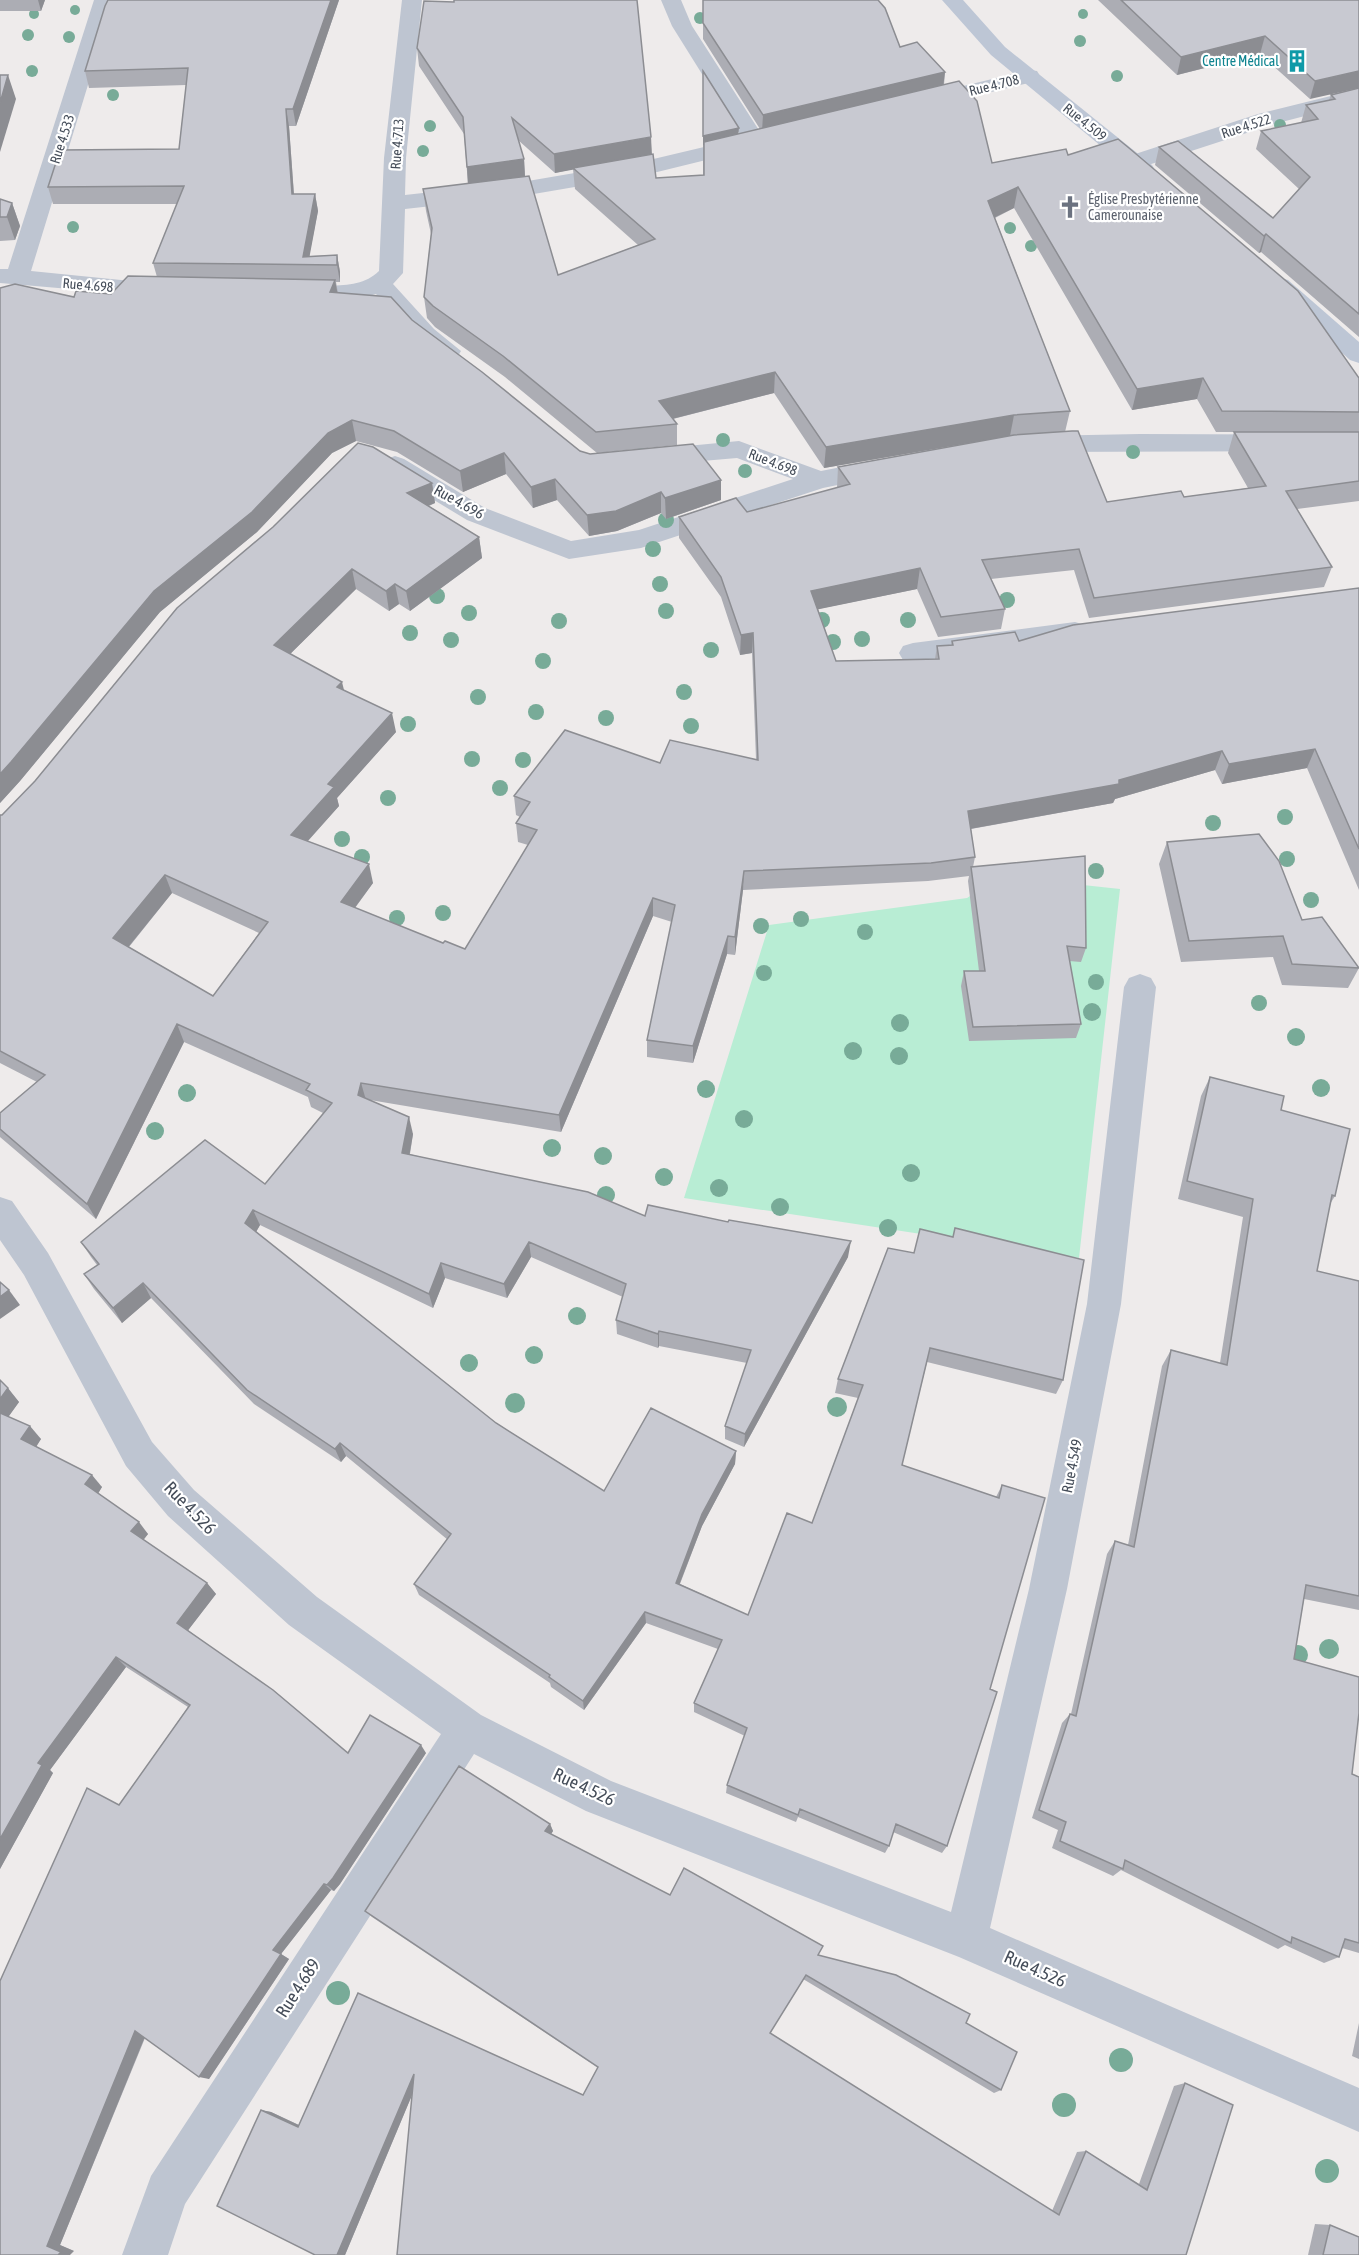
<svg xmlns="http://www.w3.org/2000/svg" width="1359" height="2255" font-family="'Asap Condensed',sans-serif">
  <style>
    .green { fill: #b8edd4 }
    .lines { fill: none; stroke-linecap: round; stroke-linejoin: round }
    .street { fill: #bec5d1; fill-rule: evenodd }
    .secondary { fill: #bdc6d5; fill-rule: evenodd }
    .tree { fill: #78ab98 }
    .wall { fill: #acadb4; fill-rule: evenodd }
    .shaded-wall { fill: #8c8d92 }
    .building { fill: #c8c9d1; stroke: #8c8d92; stroke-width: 1.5; fill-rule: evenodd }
    .labels { text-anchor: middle; stroke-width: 4.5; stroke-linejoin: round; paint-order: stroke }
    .far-culture-label { font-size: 14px; fill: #0d838f; stroke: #fff; text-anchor: end }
    .far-street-label { font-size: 14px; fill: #444c58; stroke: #fff }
    .far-worship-label { font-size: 14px; fill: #5b616d; stroke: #fff; text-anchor: start }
    .street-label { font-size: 15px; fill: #444c58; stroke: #fff }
    .near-street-label { font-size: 18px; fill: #444c58; stroke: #fff }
  </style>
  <rect width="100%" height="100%" fill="#eeebeb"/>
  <!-- green -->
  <path class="green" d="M 1001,876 L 1120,889 L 1079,1258 L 684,1198 L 769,925 L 967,898 Z"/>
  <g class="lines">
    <!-- street -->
    <g class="street">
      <path d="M 94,0 L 114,0 L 31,271 L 171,285 L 175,290 L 171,295 L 163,297 L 0,283 L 0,269 L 8,269 Z"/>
      <path d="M 402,0 L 422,0 L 406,158 L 405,195 L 522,182 L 645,161 L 742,138 L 672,26 L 661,0 L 681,0 L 692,26 L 766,141 L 763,146 L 645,175 L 522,196 L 405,209 L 403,273 L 393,284 L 434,329 L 461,351 L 458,356 C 429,364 393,314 376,294 L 361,298 L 292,300 L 284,298 L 280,293 L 284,288 C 314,280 355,295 379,271 L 384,158 Z"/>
      <path d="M 1029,70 L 1037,71 L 1040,76 L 1037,81 L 926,108 L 918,107 L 915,102 L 918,97 Z"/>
      <path d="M 1359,89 L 1359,102 L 1274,124 L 1142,167 L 1126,167 L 1123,162 L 1126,157 L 1258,114 Z"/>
      <path d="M 1140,434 L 1359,435 L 1359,451 L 1037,452 L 1028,450 L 1024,444 L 1028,438 L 1037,436 Z"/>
      <path d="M 739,441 L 821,471 L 882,459 L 891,462 L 895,468 L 891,474 L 823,488 L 641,548 L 569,559 L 467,520 L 386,471 L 382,465 L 386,459 L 395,456 L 404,459 L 485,508 L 571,541 L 639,530 L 793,479 L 737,458 L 656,465 L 647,463 L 643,457 L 647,451 L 656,449 Z"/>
      <path d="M 1075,622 L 1085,625 L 1089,632 L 1085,639 L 913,663 L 903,660 L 899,653 L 903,646 L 913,643 Z"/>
      <path d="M 1140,974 L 1151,978 L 1156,987 L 1121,1304 L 1067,1589 L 990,1928 L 1359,2088 L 1359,2132 L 959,1957 L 586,1811 L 474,1754 L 185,2204 L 168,2255 L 122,2255 L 151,2176 L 441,1734 L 289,1625 L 168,1516 L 126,1466 L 24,1275 L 0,1240 L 0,1197 L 12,1201 L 48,1253 L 152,1442 L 194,1490 L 317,1597 L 481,1715 L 611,1781 L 951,1912 L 1029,1589 L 1087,1304 L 1124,987 L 1129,978 Z"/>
    </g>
    <!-- secondary -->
    <g class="secondary">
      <path d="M 942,0 L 963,0 L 1005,47 L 1152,165 L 1155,170 L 1152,175 L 1136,175 L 991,55 Z"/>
      <path d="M 1280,278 L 1288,280 L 1359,342 L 1359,363 L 1350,360 L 1272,290 L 1268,285 L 1272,280 Z"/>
    </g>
  </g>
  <!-- trees -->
  <g class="tree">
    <circle cx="75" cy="10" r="5"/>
    <circle cx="34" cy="14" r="5"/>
    <circle cx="1083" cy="14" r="5"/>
    <circle cx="700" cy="18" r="6"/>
    <circle cx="28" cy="35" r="6"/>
    <circle cx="69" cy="37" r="6"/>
    <circle cx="1080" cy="41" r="6"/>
    <circle cx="32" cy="71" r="6"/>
    <circle cx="1117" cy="76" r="6"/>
    <circle cx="113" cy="95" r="6"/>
    <circle cx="1280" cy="125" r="6"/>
    <circle cx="430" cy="126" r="6"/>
    <circle cx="423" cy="151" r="6"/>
    <circle cx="73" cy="227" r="6"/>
    <circle cx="1010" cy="228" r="6"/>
    <circle cx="1031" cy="246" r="6"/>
    <circle cx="723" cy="440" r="7"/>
    <circle cx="641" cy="449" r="7"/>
    <circle cx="1133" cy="452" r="7"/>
    <circle cx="745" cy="471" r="7"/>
    <circle cx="666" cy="520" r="8"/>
    <circle cx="653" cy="549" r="8"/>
    <circle cx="660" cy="584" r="8"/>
    <circle cx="437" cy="596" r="8"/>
    <circle cx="1007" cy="600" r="8"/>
    <circle cx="666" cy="611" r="8"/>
    <circle cx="469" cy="613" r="8"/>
    <circle cx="822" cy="620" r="8"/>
    <circle cx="908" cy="620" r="8"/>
    <circle cx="559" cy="621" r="8"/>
    <circle cx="410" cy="633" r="8"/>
    <circle cx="862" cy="639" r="8"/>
    <circle cx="451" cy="640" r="8"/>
    <circle cx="833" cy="642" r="8"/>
    <circle cx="711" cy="650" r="8"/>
    <circle cx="543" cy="661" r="8"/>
    <circle cx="684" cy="692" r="8"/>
    <circle cx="478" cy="697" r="8"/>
    <circle cx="536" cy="712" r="8"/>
    <circle cx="606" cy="718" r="8"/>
    <circle cx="408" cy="724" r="8"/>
    <circle cx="691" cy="726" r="8"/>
    <circle cx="472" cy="759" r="8"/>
    <circle cx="523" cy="760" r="8"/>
    <circle cx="500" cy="788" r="8"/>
    <circle cx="388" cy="798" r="8"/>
    <circle cx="1285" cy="817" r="8"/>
    <circle cx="1213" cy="823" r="8"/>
    <circle cx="342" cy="839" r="8"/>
    <circle cx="362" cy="857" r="8"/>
    <circle cx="1287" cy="859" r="8"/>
    <circle cx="1096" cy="871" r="8"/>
    <circle cx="1311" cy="900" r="8"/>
    <circle cx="443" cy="913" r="8"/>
    <circle cx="397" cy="918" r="8"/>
    <circle cx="801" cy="919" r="8"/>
    <circle cx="761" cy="926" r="8"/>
    <circle cx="865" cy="932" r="8"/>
    <circle cx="764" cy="973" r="8"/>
    <circle cx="1096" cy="982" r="8"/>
    <circle cx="1259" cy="1003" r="8"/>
    <circle cx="1092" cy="1012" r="9"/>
    <circle cx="900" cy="1023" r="9"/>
    <circle cx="1296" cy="1037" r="9"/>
    <circle cx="853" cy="1051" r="9"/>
    <circle cx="899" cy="1056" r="9"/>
    <circle cx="1321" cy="1088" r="9"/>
    <circle cx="706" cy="1089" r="9"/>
    <circle cx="187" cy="1093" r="9"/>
    <circle cx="744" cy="1119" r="9"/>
    <circle cx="155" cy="1131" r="9"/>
    <circle cx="552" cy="1148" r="9"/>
    <circle cx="603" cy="1156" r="9"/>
    <circle cx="911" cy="1173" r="9"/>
    <circle cx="664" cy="1177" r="9"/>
    <circle cx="719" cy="1188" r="9"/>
    <circle cx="606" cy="1195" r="9"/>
    <circle cx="780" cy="1207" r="9"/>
    <circle cx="888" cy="1228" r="9"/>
    <circle cx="577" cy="1316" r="9"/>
    <circle cx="534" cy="1355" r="9"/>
    <circle cx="469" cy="1363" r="9"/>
    <circle cx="515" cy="1403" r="10"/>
    <circle cx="837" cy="1407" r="10"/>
    <circle cx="1329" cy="1649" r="10"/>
    <circle cx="1298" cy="1655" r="10"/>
    <circle cx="338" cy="1993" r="12"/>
    <circle cx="1121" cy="2060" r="12"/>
    <circle cx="1064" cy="2105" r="12"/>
    <circle cx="1327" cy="2171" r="12"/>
  </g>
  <!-- wall -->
  <g class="wall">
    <path d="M 0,0 L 45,0 L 41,11 L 0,11 Z"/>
    <path d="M 339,0 L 296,126 L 289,126 L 294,194 L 315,194 L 318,211 L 309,256 L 337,255 L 340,272 L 340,282 L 336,282 L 338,293 L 412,320 L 580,451 L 721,500 L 666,519 L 661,513 L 617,531 L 589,536 L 557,500 L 533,508 L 506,474 L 463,492 L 397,452 L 356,441 L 332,453 L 257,532 L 160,612 L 20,781 L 0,803 L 0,288 L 74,297 L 111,294 L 157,277 L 153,263 L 177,204 L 53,204 L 48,187 L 179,149 L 186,85 L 89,88 L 85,71 Z"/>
    <path d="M 703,0 L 900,47 L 945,72 L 944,85 L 992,163 L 1068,155 L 1359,378 L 1359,501 L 1297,509 L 1332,567 L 1324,587 L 1089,618 L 1074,570 L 991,579 L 1005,609 L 1001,629 L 938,637 L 917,589 L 818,609 L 836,661 L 935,659 L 937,646 L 951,645 L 952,641 L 1019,641 L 1359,588 L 1359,890 L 1307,768 L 1222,784 L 1215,770 L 1115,799 L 1113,803 L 971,829 L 975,857 L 973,867 L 1086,948 L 1081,962 L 1069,961 L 1081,1024 L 1076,1038 L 969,1041 L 961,986 L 964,971 L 979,971 L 968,881 L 969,876 L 928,881 L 743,890 L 735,955 L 727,954 L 693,1063 L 647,1057 L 647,1040 L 672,922 L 653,916 L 561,1132 L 370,1100 L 413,1134 L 410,1154 L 645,1216 L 848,1257 L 744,1447 L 725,1439 L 725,1426 L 747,1363 L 659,1346 L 658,1348 L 617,1334 L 616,1320 L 623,1297 L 531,1257 L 507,1298 L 445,1278 L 433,1308 L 260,1225 L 256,1232 L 496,1423 L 604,1491 L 736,1451 L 735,1464 L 702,1526 L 680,1584 L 748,1615 L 812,1523 L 858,1398 L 835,1393 L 838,1379 L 888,1248 L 1063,1380 L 1056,1394 L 927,1362 L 902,1465 L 996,1497 L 1002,1485 L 990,1689 L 947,1846 L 942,1853 L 893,1832 L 889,1846 L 885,1853 L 798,1817 L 796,1822 L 726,1793 L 727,1785 L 745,1736 L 694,1712 L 694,1703 L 718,1649 L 646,1623 L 584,1710 L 551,1687 L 550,1683 L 419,1595 L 414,1584 L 448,1540 L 346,1456 L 341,1462 L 254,1404 L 151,1298 L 122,1323 L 94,1289 L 84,1274 L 97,1265 L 91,1257 L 81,1242 L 265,1184 L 323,1113 L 311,1107 L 308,1097 L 184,1042 L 96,1219 L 0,1137 L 0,1113 L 37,1082 L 0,1063 L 0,815 L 2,815 L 432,483 L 435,503 L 429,506 L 479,537 L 482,558 L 410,611 L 399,604 L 389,611 L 356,589 L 290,654 L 344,691 L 396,732 L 337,798 L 339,806 L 308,841 L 373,883 L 355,908 L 443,943 L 465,949 L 528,845 L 518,842 L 516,823 L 520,817 L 516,815 L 514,796 L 660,763 L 756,759 L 752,653 L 740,655 L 721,597 L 679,538 L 679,517 L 747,512 L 837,488 L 838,467 L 1014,435 L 824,468 L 774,393 L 673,419 L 677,424 L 677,445 L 597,453 L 505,377 L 435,327 L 427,318 L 424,297 L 431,234 L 426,211 L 423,189 L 468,184 L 464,134 L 419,66 L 417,48 L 652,154 L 656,178 L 703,175 L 703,71 L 738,134 L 760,129 L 703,39 ZM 518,140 L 555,173 L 573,169 L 575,189 L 638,245 L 558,275 L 525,176 L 524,159 ZM 1014,208 L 1132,410 L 1197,399 L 1216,432 L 1234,432 L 1228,453 L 1248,488 L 1184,497 L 1107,502 L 1065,432 L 1070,411 L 995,218 ZM 172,893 L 259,933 L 213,996 L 129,947 Z"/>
    <path d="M 1098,0 L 1359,0 L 1310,99 L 1260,54 L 1177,75 Z"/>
    <path d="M 1359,88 L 1359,337 L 1261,252 L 1259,253 L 1155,165 L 1159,147 L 1273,218 L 1299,189 L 1256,149 L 1261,131 L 1301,123 L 1306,105 L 1329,100 L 1331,95 Z"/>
    <path d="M 0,199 L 12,203 L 20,226 L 15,240 L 0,241 Z"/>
    <path d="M 1167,842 L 1302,920 L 1359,968 L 1348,988 L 1282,985 L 1273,957 L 1181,962 L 1159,864 Z"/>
    <path d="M 1210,1077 L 1281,1110 L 1335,1196 L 1330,1204 L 1317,1271 L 1359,1281 L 1359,1610 L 1304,1599 L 1294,1659 L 1352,1774 L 1359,1777 L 1359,1953 L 1342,1948 L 1339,1957 L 1324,1963 L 1285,1945 L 1278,1949 L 1121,1870 L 1113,1876 L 1052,1848 L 1058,1830 L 1032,1818 L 1062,1723 L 1070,1714 L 1071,1714 L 1107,1554 L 1115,1541 L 1128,1545 L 1162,1366 L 1171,1350 L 1220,1363 L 1243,1217 L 1178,1199 L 1201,1096 Z"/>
    <path d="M 0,1380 L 19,1402 L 8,1417 L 41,1439 L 36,1446 L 102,1487 L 98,1493 L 148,1534 L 143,1540 L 207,1583 L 216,1594 L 188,1630 L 348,1753 L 426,1753 L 340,1884 L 334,1891 L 331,1890 L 281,1954 L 289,1959 L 209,2079 L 145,2038 L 60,2245 L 74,2251 L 0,2255 L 119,1805 L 188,1707 L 126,1667 L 50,1770 L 53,1773 L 0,1869 Z"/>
    <path d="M 550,1824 L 553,1831 L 551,1834 L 670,1895 L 818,1955 L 966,2023 L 1001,2090 L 994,2093 L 803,1979 L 770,2033 L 1052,2211 L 1077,2152 L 1086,2151 L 1139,2184 L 1174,2086 L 1185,2083 L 1186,2255 L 412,2095 L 345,2255 L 315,2255 L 261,2110 L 271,2112 L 299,2125 L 358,1993 L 583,2095 L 598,2068 L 372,1917 L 365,1911 Z"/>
    <path d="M 1359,2023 L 1359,2059 L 1352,2056 Z"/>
    <path d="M 1315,2224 L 1330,2225 L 1359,2255 L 1308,2255 Z"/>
  </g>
  <!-- shaded-wall -->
  <g class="shaded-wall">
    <path d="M 38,0 L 45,0 L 41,11 Z"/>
    <path d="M 331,0 L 339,0 L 296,126 L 293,109 Z"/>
    <path d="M 1265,36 L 1260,54 L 1177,75 L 1181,57 Z"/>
    <path d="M 1359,71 L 1359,88 L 1310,99 L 1315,81 Z"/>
    <path d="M 945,72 L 943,88 L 762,131 L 763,115 Z"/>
    <path d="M 8,75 L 16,99 L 0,152 L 0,103 Z"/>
    <path d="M 286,109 L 289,126 L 295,211 L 292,194 Z"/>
    <path d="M 739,128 L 738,137 L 703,145 L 703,136 Z"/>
    <path d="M 651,137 L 652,155 L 555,173 L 554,154 Z"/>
    <path d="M 524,159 L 525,177 L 468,185 L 467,167 Z"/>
    <path d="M 1018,187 L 1014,208 L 985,222 L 988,201 Z"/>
    <path d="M 315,194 L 318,211 L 308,265 L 303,257 Z"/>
    <path d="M 12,203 L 20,226 L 15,240 L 7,217 Z"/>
    <path d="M 1266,234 L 1261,252 L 1259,253 L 1264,236 Z"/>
    <path d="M 337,255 L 340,272 L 340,282 L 337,265 Z"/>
    <path d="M 335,280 L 339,301 L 330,292 Z"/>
    <path d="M 775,372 L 774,393 L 660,422 L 659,401 Z"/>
    <path d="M 1203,378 L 1197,399 L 1132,410 L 1137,389 Z"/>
    <path d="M 1014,415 L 1010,436 L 824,468 L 826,447 Z"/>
    <path d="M 352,420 L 356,441 L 332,453 L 257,532 L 160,612 L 20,781 L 0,803 L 0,774 L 154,591 L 328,433 Z"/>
    <path d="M 504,453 L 506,474 L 463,492 L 460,471 Z"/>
    <path d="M 555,479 L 557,500 L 533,508 L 531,487 Z"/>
    <path d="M 721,480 L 721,500 L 666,519 L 665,498 Z"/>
    <path d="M 432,483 L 435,503 L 410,513 L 407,493 Z"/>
    <path d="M 661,492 L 661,513 L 617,531 L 589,536 L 587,515 Z"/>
    <path d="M 479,537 L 482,558 L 410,611 L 406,591 Z"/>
    <path d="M 920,568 L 917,589 L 810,611 L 811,591 Z"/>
    <path d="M 352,569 L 356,589 L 279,665 L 274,645 Z"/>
    <path d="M 395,584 L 399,604 L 389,611 L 386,591 Z"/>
    <path d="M 753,633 L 752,653 L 740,655 L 741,635 Z"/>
    <path d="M 342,682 L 347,702 L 337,687 Z"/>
    <path d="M 392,713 L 396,732 L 337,798 L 339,806 L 296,854 L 291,835 L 328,784 Z"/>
    <path d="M 1315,749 L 1307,768 L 1222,784 L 1229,764 Z"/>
    <path d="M 1222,751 L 1215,770 L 1115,799 L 1113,803 L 964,830 L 968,811 L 1119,780 Z"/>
    <path d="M 369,864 L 373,883 L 345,921 L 341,902 Z"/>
    <path d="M 744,871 L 743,890 L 735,955 L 735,937 Z"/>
    <path d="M 165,875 L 172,893 L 121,956 L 113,938 Z"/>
    <path d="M 653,898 L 653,916 L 561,1132 L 559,1115 Z"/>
    <path d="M 728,936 L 727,954 L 693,1063 L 693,1046 Z"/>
    <path d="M 177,1024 L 184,1042 L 96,1219 L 87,1204 Z"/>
    <path d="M 361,1083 L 366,1100 L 358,1095 Z"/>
    <path d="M 409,1117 L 413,1134 L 407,1169 L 402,1153 Z"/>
    <path d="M 253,1210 L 260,1225 L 252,1239 L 245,1223 Z"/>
    <path d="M 851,1241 L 848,1257 L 744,1447 L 745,1434 Z"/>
    <path d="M 529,1242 L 531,1257 L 507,1298 L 504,1284 Z"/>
    <path d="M 441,1263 L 445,1278 L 433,1308 L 429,1294 Z"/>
    <path d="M 143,1283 L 151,1298 L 122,1323 L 113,1308 Z"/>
    <path d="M 9,1290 L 20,1305 L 0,1319 L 0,1297 Z"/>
    <path d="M 659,1331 L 659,1346 L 658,1348 L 658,1334 Z"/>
    <path d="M 8,1388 L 19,1402 L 4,1423 L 0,1419 L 0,1399 Z"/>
    <path d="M 30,1426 L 41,1439 L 33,1452 L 21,1439 Z"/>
    <path d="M 340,1443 L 346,1456 L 341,1462 L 335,1449 Z"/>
    <path d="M 736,1451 L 735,1464 L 702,1526 L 676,1593 L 676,1583 L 702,1514 Z"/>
    <path d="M 92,1475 L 102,1487 L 96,1497 L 85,1484 Z"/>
    <path d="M 139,1522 L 148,1534 L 141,1543 L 131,1531 Z"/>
    <path d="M 207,1583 L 216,1594 L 186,1633 L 177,1623 Z"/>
    <path d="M 645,1612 L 646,1623 L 584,1710 L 583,1701 Z"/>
    <path d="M 116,1657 L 126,1667 L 50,1770 L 53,1773 L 0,1869 L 0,1839 L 38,1763 Z"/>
    <path d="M 421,1745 L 426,1753 L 340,1884 L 334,1891 L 327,1885 Z"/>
    <path d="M 550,1824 L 553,1831 L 548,1839 L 545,1831 Z"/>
    <path d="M 324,1884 L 331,1890 L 281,1954 L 289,1959 L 209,2079 L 199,2077 L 273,1950 Z"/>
    <path d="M 135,2031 L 146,2034 L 60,2245 L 74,2251 L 70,2255 L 58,2255 L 47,2246 Z"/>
    <path d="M 414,2074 L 420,2076 L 345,2255 L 337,2255 Z"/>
    <path d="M 261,2110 L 271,2112 L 307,2129 L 298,2127 Z"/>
  </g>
  <!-- building -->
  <g class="building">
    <path d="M 108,0 L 331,0 L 293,109 L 286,109 L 292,194 L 315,194 L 303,257 L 337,255 L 337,265 L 153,263 L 184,186 L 48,187 L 60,150 L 179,149 L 188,68 L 85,71 L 105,6 Z"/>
    <path d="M 454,0 L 637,0 L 651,137 L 554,154 L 512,118 L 524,159 L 467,167 L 463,117 L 417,48 L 424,1 L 454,2 Z"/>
    <path d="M 703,0 L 878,0 L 885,8 L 900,47 L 917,42 L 945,72 L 763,115 L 703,23 Z"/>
    <path d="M 1121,0 L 1359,0 L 1359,71 L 1315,81 L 1265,36 L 1181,57 Z"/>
    <path d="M 703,71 L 739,128 L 703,136 Z"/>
    <path d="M 0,75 L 8,75 L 0,103 Z"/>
    <path d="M 959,81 L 977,101 L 992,163 L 1066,149 L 1068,155 L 1118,139 L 1129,148 L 1298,291 L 1359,378 L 1359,412 L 1222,411 L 1203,378 L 1137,389 L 1018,187 L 988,201 L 1070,411 L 1014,415 L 826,447 L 775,372 L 659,401 L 677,424 L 596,432 L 503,356 L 433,306 L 424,297 L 432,228 L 423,189 L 529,176 L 558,275 L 655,239 L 573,168 L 653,154 L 656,178 L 704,175 L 704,142 Z"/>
    <path d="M 1359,88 L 1359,314 L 1266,234 L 1264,236 L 1159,147 L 1178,141 L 1273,218 L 1310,177 L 1261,131 L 1318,119 L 1306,105 L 1335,99 L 1331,95 Z"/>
    <path d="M 0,199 L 12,203 L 7,217 L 0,217 Z"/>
    <path d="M 128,276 L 335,280 L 330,292 L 391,297 L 412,320 L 482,372 L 580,451 L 590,454 L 693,444 L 721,480 L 665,498 L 661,492 L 616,511 L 587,515 L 555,479 L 531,487 L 504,453 L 460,471 L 394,431 L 352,420 L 328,433 L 252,512 L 154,591 L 11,762 L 0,774 L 0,288 L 15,284 L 74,297 L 76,291 L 111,294 Z"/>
    <path d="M 1072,431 L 1078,431 L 1107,502 L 1181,491 L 1184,497 L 1266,486 L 1234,432 L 1359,432 L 1359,481 L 1286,491 L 1332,567 L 1094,598 L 1079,549 L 982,560 L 1005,609 L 941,617 L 920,568 L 811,591 L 836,661 L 939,659 L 937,646 L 953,645 L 952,641 L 1015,632 L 1019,641 L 1073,625 L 1359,588 L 1359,849 L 1315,749 L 1229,764 L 1222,751 L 1119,780 L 1119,784 L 968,811 L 975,857 L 931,863 L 744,871 L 735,937 L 728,936 L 693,1046 L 647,1040 L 675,905 L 653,898 L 559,1115 L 361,1083 L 358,1095 L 409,1117 L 402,1153 L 588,1192 L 645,1216 L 648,1205 L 728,1222 L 729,1220 L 851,1241 L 745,1434 L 725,1426 L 751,1350 L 659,1331 L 658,1334 L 616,1320 L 626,1284 L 529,1242 L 504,1284 L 441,1263 L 429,1294 L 253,1210 L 245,1223 L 496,1423 L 604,1491 L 651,1408 L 736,1451 L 702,1514 L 676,1583 L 748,1615 L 787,1513 L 812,1523 L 863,1385 L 838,1379 L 888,1248 L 914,1253 L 920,1229 L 953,1237 L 955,1228 L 1084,1260 L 1063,1380 L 930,1348 L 902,1465 L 999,1498 L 1002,1485 L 1045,1498 L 990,1689 L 997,1692 L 947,1846 L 896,1824 L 889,1846 L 800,1809 L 798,1815 L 727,1785 L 747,1728 L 694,1703 L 722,1640 L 645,1612 L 583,1701 L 549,1677 L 550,1675 L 414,1584 L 451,1534 L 340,1443 L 335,1449 L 247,1390 L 143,1283 L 113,1308 L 84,1274 L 99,1264 L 81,1242 L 205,1140 L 265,1184 L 332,1103 L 306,1090 L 310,1084 L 177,1024 L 87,1204 L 0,1129 L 0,1113 L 45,1075 L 0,1051 L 0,815 L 2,815 L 35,781 L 177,608 L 273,527 L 358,443 L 373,447 L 432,483 L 407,493 L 479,537 L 406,591 L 395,584 L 386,591 L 352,569 L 274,645 L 342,682 L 337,687 L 392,713 L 328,784 L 334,787 L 291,835 L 369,864 L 341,902 L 443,943 L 445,941 L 465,949 L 537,830 L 516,823 L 530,802 L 514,796 L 565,730 L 660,763 L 670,740 L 758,760 L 753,633 L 741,635 L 721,577 L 679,517 L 736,498 L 747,512 L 850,484 L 838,467 L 1014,435 ZM 165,875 L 268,922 L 213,996 L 113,938 Z"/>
    <path d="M 1259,834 L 1279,861 L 1302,920 L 1322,917 L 1359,968 L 1292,964 L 1283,936 L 1189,941 L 1167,842 Z"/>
    <path d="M 1085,856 L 1086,948 L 1067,946 L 1081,1024 L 973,1027 L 964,971 L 985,971 L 971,867 Z"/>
    <path d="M 1210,1077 L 1284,1096 L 1281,1110 L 1350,1129 L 1335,1196 L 1332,1195 L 1317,1271 L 1359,1281 L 1359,1596 L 1306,1585 L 1294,1659 L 1359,1677 L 1359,1713 L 1352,1774 L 1359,1777 L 1359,1943 L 1345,1939 L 1339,1957 L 1292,1937 L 1291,1943 L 1125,1860 L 1123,1869 L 1060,1841 L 1066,1822 L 1039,1810 L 1070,1714 L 1076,1716 L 1115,1541 L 1134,1547 L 1171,1350 L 1227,1365 L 1253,1199 L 1187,1181 Z"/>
    <path d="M 0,1282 L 9,1290 L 0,1297 Z"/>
    <path d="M 0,1380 L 8,1388 L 0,1399 Z"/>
    <path d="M 0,1413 L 30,1426 L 21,1439 L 92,1475 L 85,1484 L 139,1522 L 131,1531 L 207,1583 L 177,1623 L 273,1690 L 348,1753 L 370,1715 L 421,1745 L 333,1878 L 327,1885 L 324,1884 L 273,1950 L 281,1954 L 199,2077 L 135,2031 L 47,2246 L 61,2252 L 58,2255 L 0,2255 L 0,1981 L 87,1788 L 119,1805 L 190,1705 L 116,1657 L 38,1763 L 42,1765 L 0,1839 Z"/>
    <path d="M 459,1766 L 550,1824 L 545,1831 L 670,1895 L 684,1868 L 823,1946 L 818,1955 L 896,1975 L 970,2014 L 966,2023 L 1017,2052 L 1001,2090 L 806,1975 L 770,2033 L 1059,2215 L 1086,2151 L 1147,2190 L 1185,2083 L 1233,2105 L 1186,2255 L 397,2255 L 414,2074 L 337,2255 L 315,2255 L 217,2206 L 261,2110 L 298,2127 L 358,1993 L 583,2095 L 598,2067 L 365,1911 Z"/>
    <path d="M 1330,2225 L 1359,2237 L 1359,2255 L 1323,2255 Z"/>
  </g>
  <!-- icons -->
  <defs>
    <g id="building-bare" transform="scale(1.8)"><path d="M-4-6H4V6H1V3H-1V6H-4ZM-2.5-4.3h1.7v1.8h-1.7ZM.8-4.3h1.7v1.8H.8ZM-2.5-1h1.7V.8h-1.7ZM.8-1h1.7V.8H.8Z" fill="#0f9aa8" stroke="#fff" stroke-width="2.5" paint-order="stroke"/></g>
    <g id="church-bare" transform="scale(1.8)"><path d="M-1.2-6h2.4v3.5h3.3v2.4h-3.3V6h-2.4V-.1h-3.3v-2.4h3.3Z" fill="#6b7280" stroke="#fff" stroke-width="2.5" paint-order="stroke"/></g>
  </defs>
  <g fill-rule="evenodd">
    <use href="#building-bare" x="1297" y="61"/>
    <use href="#church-bare" x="1070" y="207"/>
  </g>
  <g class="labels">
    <!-- far-culture labels -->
    <g class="far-culture-label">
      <text x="1279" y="66">Centre Médical</text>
    </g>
    <!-- far-street labels -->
    <g class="far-street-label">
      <text transform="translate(994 85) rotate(-14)" y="5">Rue 4.708</text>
      <text transform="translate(1085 122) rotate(39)" y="5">Rue 4.509</text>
      <text transform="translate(1246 126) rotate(-18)" y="5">Rue 4.522</text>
      <text transform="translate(62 139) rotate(-72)" y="5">Rue 4.533</text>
      <text transform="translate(397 144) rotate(-86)" y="5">Rue 4.713</text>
      <text transform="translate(88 285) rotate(5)" y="5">Rue 4.698</text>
      <text transform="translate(773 462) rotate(21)" y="5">Rue 4.698</text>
    </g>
    <!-- far-worship labels -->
    <g class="far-worship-label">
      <text x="1088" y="204">Église Presbytérienne<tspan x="1088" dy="16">Camerounaise</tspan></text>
    </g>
    <!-- street labels -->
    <g class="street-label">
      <text transform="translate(459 502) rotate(29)" y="5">Rue 4.696</text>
      <text transform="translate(1072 1466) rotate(-79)" y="5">Rue 4.549</text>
    </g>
    <!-- near-street labels -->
    <g class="near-street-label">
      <text transform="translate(190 1508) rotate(46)" y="6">Rue 4.526</text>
      <text transform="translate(584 1787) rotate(25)" y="6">Rue 4.526</text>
      <text transform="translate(1035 1969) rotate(24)" y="6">Rue 4.526</text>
      <text transform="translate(298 1988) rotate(-57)" y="6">Rue 4.689</text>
    </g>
  </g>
</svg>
